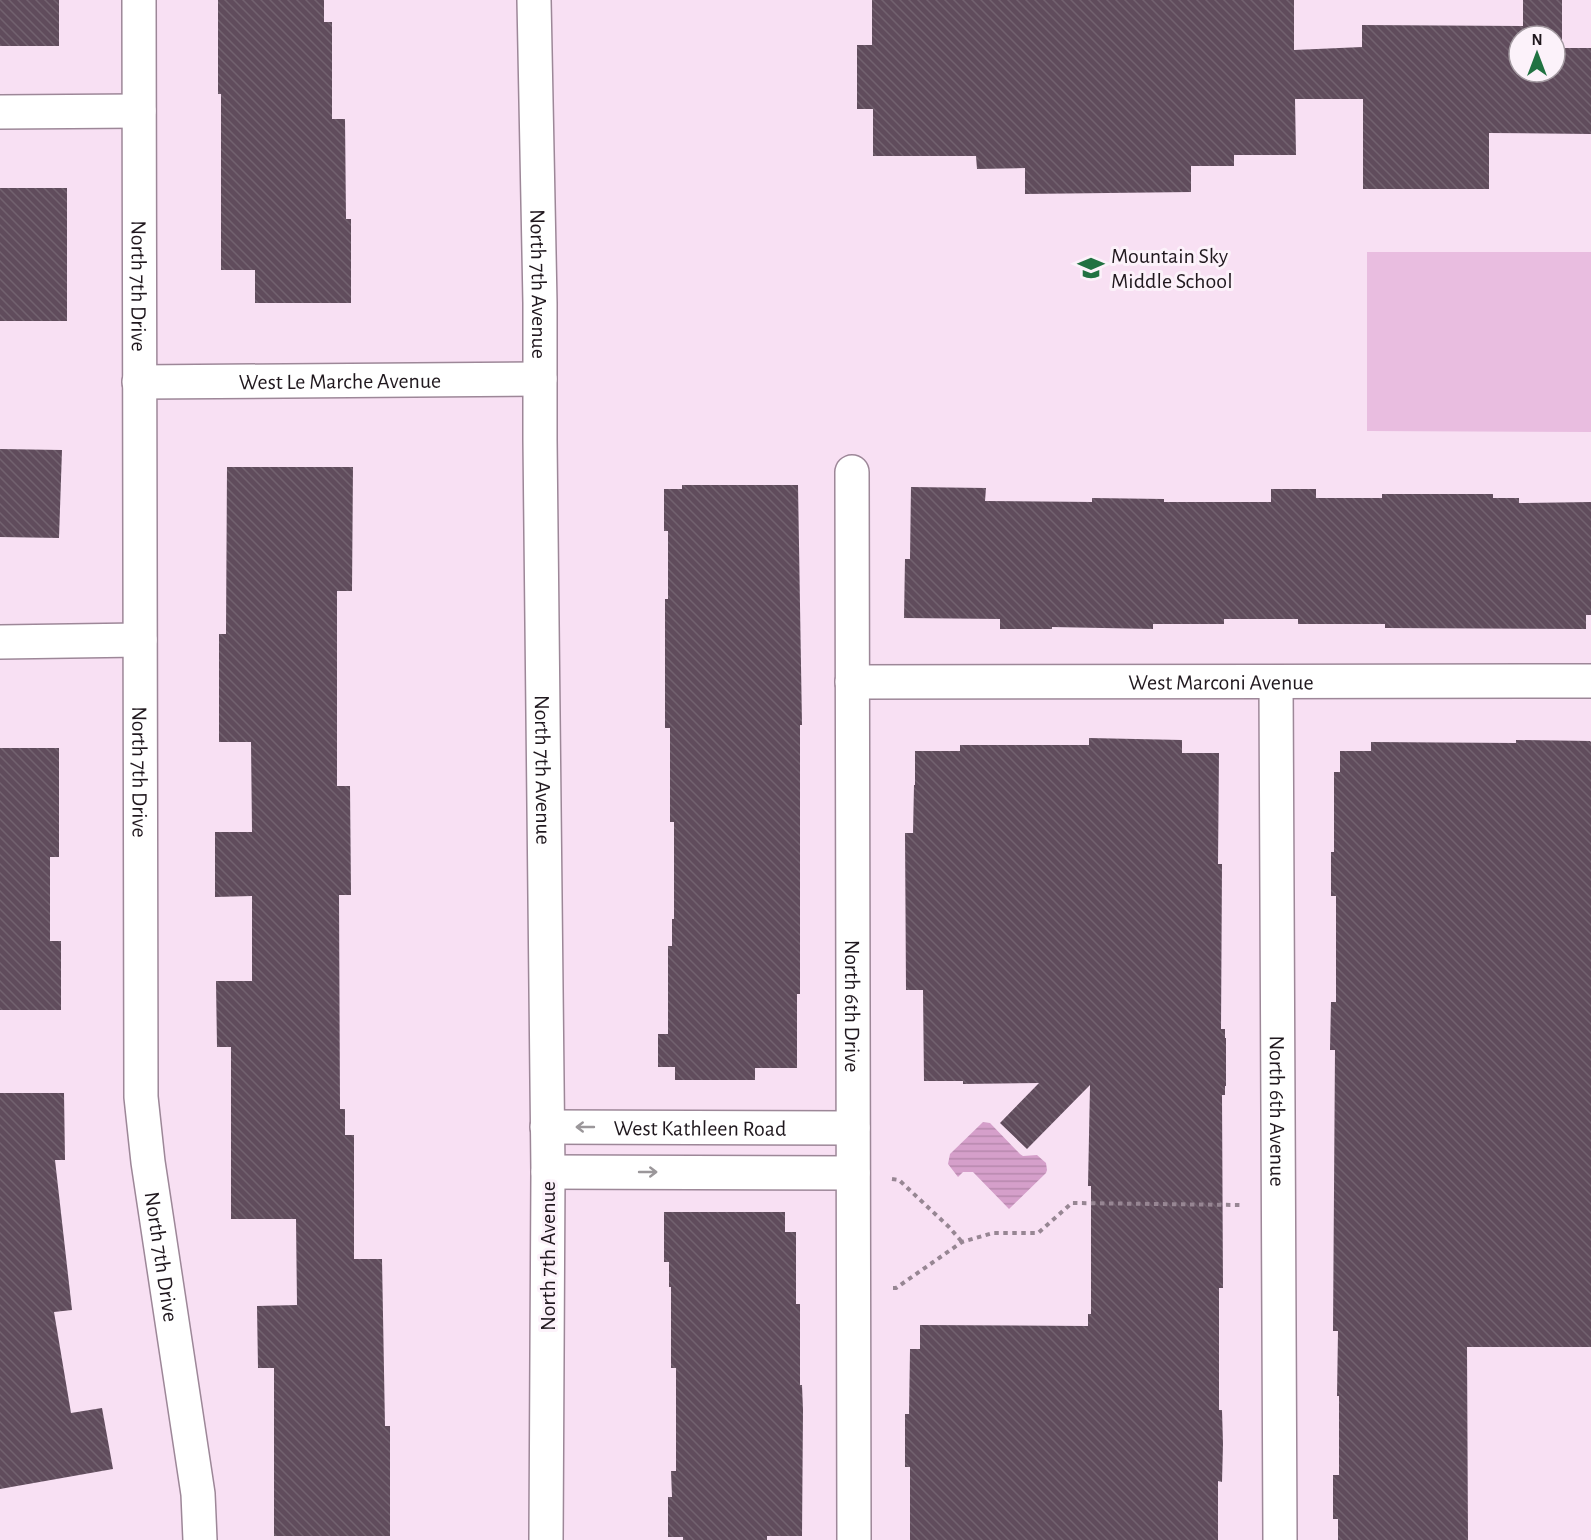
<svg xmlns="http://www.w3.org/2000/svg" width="1591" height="1540" font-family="'Alegreya Sans',sans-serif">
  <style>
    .garden { fill: #e9bde0 }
    .water { fill: url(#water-rules) }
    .building { fill: url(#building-back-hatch); fill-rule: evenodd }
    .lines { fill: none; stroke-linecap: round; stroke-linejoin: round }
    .minor-casing { stroke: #9d8798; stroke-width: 36 }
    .path { stroke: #978693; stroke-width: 4; stroke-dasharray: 4.5 4.5; stroke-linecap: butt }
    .minor { stroke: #fff; stroke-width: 33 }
    .oneway { stroke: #9b979a }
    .labels { text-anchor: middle; stroke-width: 6; stroke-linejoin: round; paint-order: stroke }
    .poi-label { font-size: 22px; fill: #20181e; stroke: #fcf2fa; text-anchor: start }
    .street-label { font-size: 22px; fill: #20181e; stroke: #fcf2fa }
  </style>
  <defs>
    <pattern id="water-rules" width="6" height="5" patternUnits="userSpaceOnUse" patternTransform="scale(1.5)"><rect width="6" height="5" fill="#d59fca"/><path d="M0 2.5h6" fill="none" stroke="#b788ad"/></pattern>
    <pattern id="building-back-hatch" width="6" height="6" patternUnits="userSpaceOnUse" patternTransform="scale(1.5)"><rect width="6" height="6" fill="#604c5c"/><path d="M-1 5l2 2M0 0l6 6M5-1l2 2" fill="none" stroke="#72626f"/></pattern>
  </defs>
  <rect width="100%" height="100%" fill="#f8e0f3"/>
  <!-- garden -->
  <path class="garden" d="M 1367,252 L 1591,252 L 1591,432 L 1367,431 Z"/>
  <!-- water -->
  <path class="water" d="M 983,1122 L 990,1123 L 1020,1154 L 1023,1156 L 1037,1155 L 1046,1163 L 1047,1170 L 1046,1173 L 1009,1209 L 973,1172 L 963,1172 L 958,1177 L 948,1164 L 950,1154 Z"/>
  <!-- building -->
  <g class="building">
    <rect x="0" y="0" width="59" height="46"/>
    <path d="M 218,0 L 324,0 L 324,22 L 332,22 L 332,119 L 345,119 L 346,219 L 351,219 L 351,303 L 255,303 L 255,270 L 221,270 L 221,94 L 218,94 Z"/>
    <path d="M 872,0 L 1294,0 L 1294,50 L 1362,47 L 1362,25 L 1523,26 L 1523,0 L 1562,0 L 1562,48 L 1591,48 L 1591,134 L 1489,133 L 1489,189 L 1363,189 L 1363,99 L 1295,99 L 1296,155 L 1234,155 L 1234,166 L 1191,166 L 1191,192 L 1025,194 L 1025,168 L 977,169 L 976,156 L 873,156 L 873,109 L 857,109 L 857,45 L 872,45 ZM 1519,36 L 1555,36 L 1555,72 L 1519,72 Z"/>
    <rect x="0" y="188" width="67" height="133"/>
    <path d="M 0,449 L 62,450 L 59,538 L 0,537 Z"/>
    <path d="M 227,467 L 353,467 L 352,591 L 337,591 L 337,786 L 350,786 L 351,895 L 339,895 L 340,1109 L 345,1109 L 345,1135 L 354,1135 L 354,1259 L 382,1259 L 385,1426 L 390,1426 L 390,1536 L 274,1536 L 274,1368 L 258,1368 L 257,1306 L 297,1305 L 296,1219 L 231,1219 L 231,1047 L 217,1047 L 216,981 L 252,981 L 252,896 L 215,897 L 215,832 L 252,832 L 251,742 L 219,742 L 219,634 L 226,634 Z"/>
    <path d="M 682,485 L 798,485 L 802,725 L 800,725 L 800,994 L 797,994 L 797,1068 L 755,1068 L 755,1080 L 675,1080 L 675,1067 L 658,1067 L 658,1034 L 668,1034 L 668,946 L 672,946 L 672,919 L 674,919 L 674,822 L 670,822 L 670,728 L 665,728 L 665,599 L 668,599 L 668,531 L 664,531 L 664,489 L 682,489 Z"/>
    <path d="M 911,487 L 986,488 L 985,501 L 1092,502 L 1092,498 L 1164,499 L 1164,502 L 1271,502 L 1271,489 L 1316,489 L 1316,498 L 1382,498 L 1382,494 L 1493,494 L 1493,498 L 1519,498 L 1519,503 L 1591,502 L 1591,615 L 1586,615 L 1586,629 L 1385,628 L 1385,624 L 1298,624 L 1298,619 L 1224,619 L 1224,624 L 1153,624 L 1153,629 L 1052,627 L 1052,629 L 1000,629 L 1000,619 L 904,618 L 905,559 L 910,559 Z"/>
    <path d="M 1089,738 L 1182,740 L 1182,753 L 1219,753 L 1218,864 L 1222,864 L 1221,1029 L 1225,1029 L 1225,1038 L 1226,1038 L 1226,1086 L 1225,1086 L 1225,1095 L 1222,1095 L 1223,1288 L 1219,1288 L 1219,1410 L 1222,1410 L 1223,1444 L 1222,1482 L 1218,1481 L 1218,1540 L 910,1540 L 910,1467 L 905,1467 L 905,1414 L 909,1414 L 910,1349 L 920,1349 L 920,1325 L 1088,1326 L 1088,1314 L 1091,1314 L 1091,1186 L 1088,1186 L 1090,1085 L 1027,1149 L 1000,1123 L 1039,1083 L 963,1084 L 963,1081 L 924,1081 L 923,990 L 906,990 L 905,833 L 913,833 L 914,785 L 915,785 L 915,751 L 960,751 L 960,745 L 1089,745 Z"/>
    <path d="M 1516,740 L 1590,741 L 1591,742 L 1591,1347 L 1467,1347 L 1468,1540 L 1338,1540 L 1338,1519 L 1333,1519 L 1333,1475 L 1339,1475 L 1339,1396 L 1337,1396 L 1338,1331 L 1333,1331 L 1335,1050 L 1330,1050 L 1331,1002 L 1336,1002 L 1336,896 L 1331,896 L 1331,852 L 1334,852 L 1334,772 L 1340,772 L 1340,751 L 1371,751 L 1371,742 L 1516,743 Z"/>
    <path d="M 0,748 L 59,748 L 59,857 L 50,857 L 50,941 L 61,941 L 61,1010 L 0,1010 Z"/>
    <path d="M 0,1093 L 64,1093 L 65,1160 L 55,1160 L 72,1310 L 54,1312 L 71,1413 L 102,1408 L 113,1469 L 0,1489 Z"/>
    <path d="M 664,1212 L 785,1212 L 785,1232 L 796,1232 L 796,1304 L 800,1304 L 800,1385 L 802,1385 L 803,1410 L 802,1536 L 767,1536 L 767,1540 L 683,1540 L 683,1537 L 668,1537 L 668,1497 L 672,1497 L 671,1471 L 676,1471 L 676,1368 L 671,1368 L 671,1287 L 669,1287 L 669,1262 L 664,1262 Z"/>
  </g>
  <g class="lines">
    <!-- minor casing -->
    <g class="minor-casing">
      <g id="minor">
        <path id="s1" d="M 139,0 L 141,1097 L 148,1162 L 198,1494 L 200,1540"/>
        <path id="s2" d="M 534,0 L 540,303 L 540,440 L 548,1172 L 546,1540"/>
        <path d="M 0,112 L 139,111"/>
        <path id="s3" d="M 139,382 L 540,379"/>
        <path id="s4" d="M 852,472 L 854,1540"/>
        <path d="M 0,642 L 140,640"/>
        <path id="s5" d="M 852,682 L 1591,681"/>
        <path id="s6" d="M 1276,682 L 1280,1540"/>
        <path id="s7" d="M 547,1127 L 853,1128"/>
        <path d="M 548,1172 L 853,1173"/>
      </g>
    </g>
    <!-- path -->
    <g class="path">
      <path d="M 892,1179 L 899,1180 L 949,1227 L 962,1242"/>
      <path d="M 893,1288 L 896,1288 L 962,1242 L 993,1233 L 1038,1233 L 1072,1203 L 1240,1205"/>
    </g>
    <!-- minor -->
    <use href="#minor" class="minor"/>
  </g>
  <!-- one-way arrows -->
  <defs><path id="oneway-shaft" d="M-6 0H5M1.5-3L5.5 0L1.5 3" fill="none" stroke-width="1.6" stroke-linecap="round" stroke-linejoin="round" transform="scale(1.5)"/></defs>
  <g class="oneway">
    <use href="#oneway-shaft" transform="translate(585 1127) rotate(180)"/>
    <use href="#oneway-shaft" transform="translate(648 1172)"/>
  </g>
  <!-- icons -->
  <defs>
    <g id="school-bare" transform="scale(2.07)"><path d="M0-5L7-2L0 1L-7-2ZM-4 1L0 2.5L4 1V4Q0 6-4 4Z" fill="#217242" stroke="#fcf2fa" stroke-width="2.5" paint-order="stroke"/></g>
  </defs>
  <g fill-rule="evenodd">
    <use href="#school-bare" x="1091" y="268"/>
  </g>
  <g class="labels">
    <!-- poi labels -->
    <g class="poi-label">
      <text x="1111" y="263">Mountain Sky<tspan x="1111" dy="25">Middle School</tspan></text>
    </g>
    <!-- street labels -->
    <g class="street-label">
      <text dy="8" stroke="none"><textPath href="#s2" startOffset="284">North 7th Avenue</textPath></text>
      <text dy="8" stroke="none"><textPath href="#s1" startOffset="286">North 7th Drive</textPath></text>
      <text dy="8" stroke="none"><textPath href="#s3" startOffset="201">West Le Marche Avenue</textPath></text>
      <text dy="8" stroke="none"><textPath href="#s5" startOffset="369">West Marconi Avenue</textPath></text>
      <text dy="8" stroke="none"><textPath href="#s2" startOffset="770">North 7th Avenue</textPath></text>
      <text dy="8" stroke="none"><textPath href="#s1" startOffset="772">North 7th Drive</textPath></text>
      <text dy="8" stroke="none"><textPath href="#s4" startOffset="534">North 6th Drive</textPath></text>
      <text dy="8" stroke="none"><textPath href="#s6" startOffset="429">North 6th Avenue</textPath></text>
      <text dy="8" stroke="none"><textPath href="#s7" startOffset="153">West Kathleen Road</textPath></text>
      <text transform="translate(547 1256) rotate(-90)" y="8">North 7th Avenue</text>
      <text dy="8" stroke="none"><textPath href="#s1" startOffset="1258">North 7th Drive</textPath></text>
    </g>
  </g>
  <!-- north arrow -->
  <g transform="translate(1537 54)"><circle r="28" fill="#fcf2fa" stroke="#a49ba2" stroke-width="1.5"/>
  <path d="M0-4.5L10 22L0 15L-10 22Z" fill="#217242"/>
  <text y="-9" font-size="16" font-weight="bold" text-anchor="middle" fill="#20181e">N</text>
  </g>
</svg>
